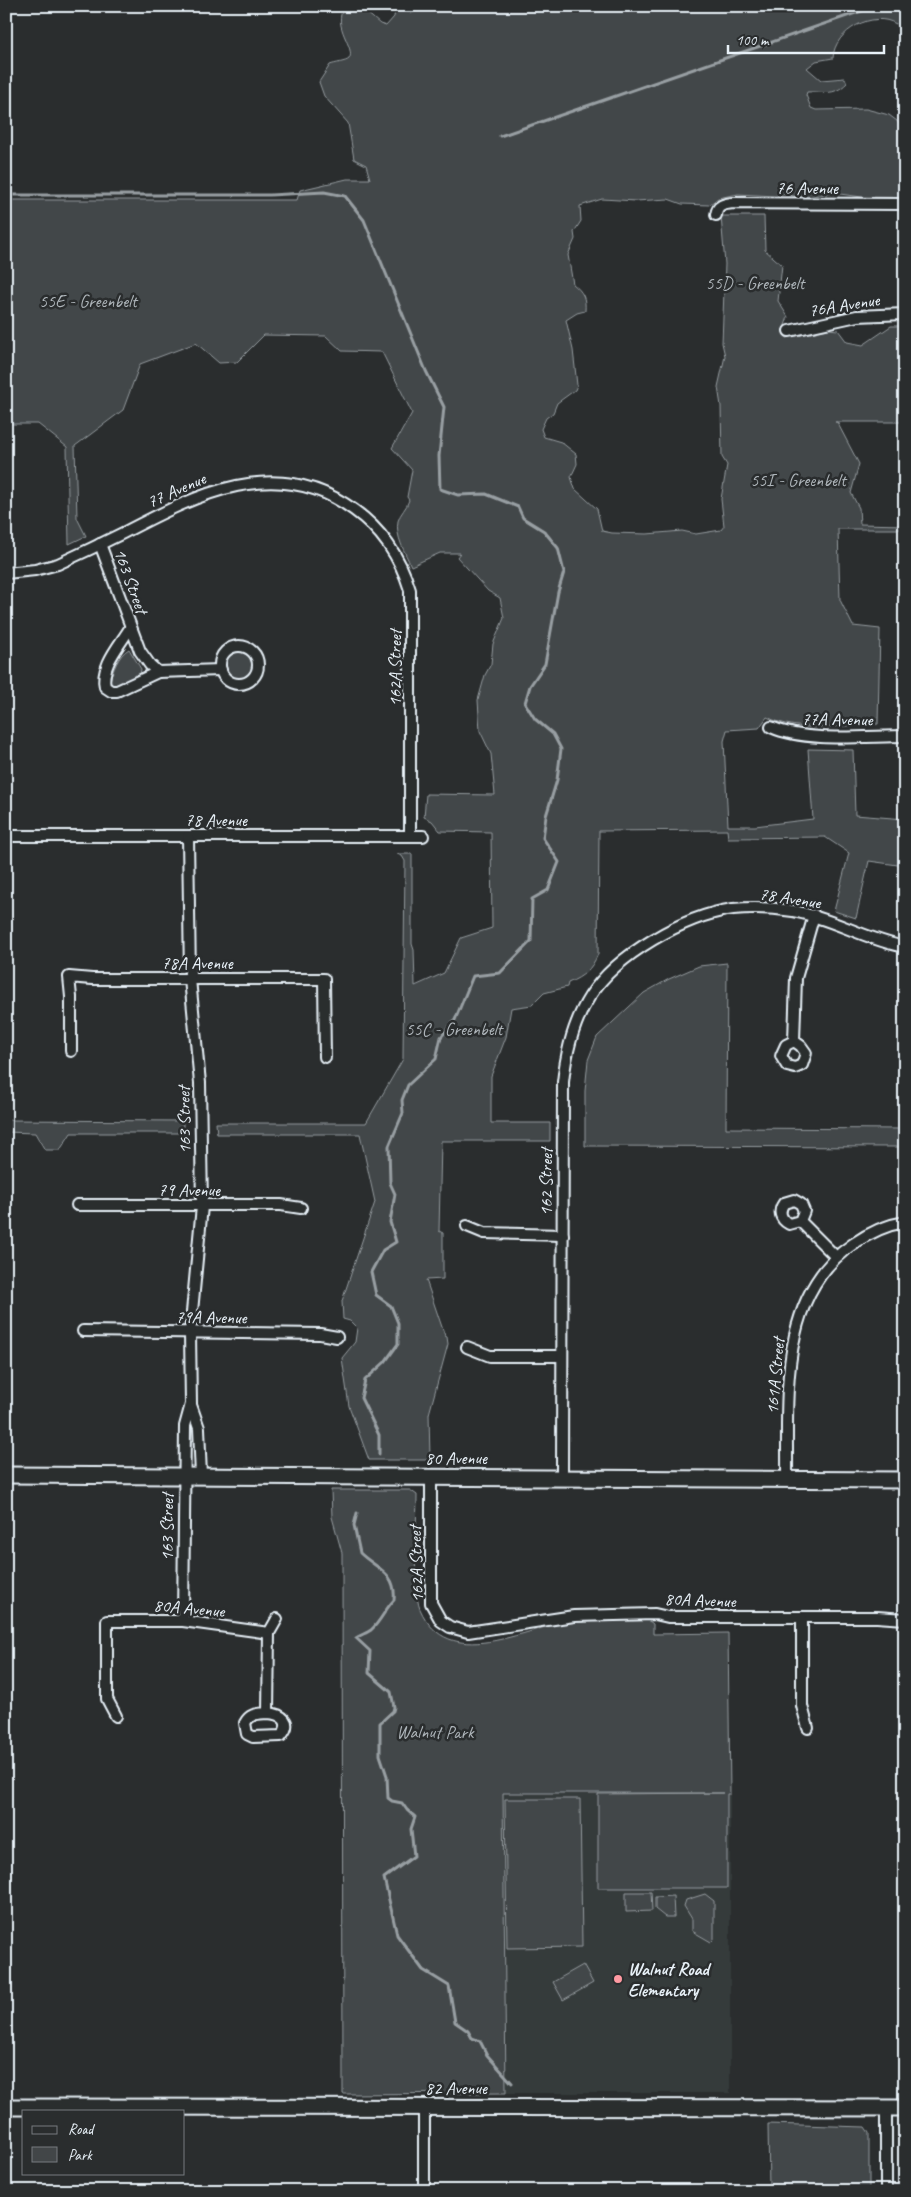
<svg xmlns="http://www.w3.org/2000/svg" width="911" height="2197" font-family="Caveat,sans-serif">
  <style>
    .built { fill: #363a3b }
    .green { fill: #424648; stroke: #959ca0 }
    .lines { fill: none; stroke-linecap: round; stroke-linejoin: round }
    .stream { stroke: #989fa3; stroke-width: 3 }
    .street-casing { stroke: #e8f1f8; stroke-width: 14 }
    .secondary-casing { stroke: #e8f1f8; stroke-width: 19 }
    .street { stroke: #2a2d2e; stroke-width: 10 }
    .secondary { stroke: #2a2d2e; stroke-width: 15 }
    .poi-dot { fill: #ff9aa2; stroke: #2a2d2e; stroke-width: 2 }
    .labels { text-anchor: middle; stroke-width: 5; stroke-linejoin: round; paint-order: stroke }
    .street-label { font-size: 18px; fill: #e8f1f8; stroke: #2a2d2e }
    .park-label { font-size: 18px; fill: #aeb5ba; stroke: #2a2d2e }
    .poi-label { font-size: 18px; font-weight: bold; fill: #e8f1f8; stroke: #2a2d2e; text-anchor: start }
  </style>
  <rect width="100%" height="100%" fill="#2a2d2e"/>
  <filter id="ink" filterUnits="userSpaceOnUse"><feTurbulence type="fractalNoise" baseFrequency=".02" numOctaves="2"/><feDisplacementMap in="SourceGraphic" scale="10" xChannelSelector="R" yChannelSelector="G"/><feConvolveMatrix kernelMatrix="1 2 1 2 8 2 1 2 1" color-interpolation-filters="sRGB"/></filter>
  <g filter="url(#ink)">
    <!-- built -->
    <path class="built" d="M 716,1792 L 730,1794 L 730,2093 L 506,2093 L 503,1793 Z"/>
    <!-- green -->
    <g class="green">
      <path d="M 345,6 L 359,6 L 380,24 L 386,26 L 394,17 L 395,10 L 399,7 L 406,9 L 411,14 L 414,11 L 414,6 L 905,6 L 905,20 L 896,24 C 874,10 834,30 833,58 L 816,61 L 807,68 L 821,80 L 845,78 L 847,83 C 833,97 824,91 807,92 L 806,95 L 811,108 L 816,110 L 866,109 L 889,115 L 897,121 L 905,131 L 905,198 L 869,198 L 840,194 L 825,194 L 801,198 L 786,194 L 776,196 L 738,194 L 718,198 L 709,205 L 682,204 L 668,199 L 636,201 L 602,199 L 580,206 L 581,221 L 574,232 L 575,239 L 568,255 L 573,284 C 583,292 586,298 585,311 L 577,313 L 566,320 L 573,350 L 577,385 L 575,390 L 557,403 L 553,413 L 546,418 L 541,429 L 544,437 L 561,442 L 576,454 L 577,464 L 571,477 L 575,489 L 597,509 L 602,531 L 612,533 L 647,534 L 682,531 L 696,534 L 721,530 L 724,526 L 721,499 L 727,465 L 722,457 L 721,406 L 718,387 L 725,356 L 722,343 L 725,264 L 721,216 L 764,216 L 765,250 L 782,265 L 778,301 L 788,317 L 783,331 L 787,338 L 829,329 L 838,330 L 847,342 L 863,345 L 891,326 L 899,326 L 905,332 L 905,422 L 835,422 L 837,422 L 859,464 L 851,493 L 859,508 L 860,524 L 904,525 L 904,529 L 838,529 L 840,600 L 853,626 L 880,629 L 878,724 C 842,725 800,734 767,717 L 759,728 L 727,730 L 724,741 L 728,826 L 755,826 L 813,819 L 808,749 L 853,750 L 855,815 L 905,819 L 905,866 L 869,861 L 856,918 L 834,911 L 849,853 L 825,837 L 728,838 L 727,830 L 599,831 L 598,954 C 591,970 584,976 568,983 L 567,987 L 544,993 L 532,1005 L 511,1008 L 506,1037 L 491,1076 L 491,1123 L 550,1123 L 550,1141 L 441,1141 L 439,1231 L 443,1233 L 443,1279 L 426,1280 L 445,1336 L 447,1337 L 448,1344 L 429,1414 L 430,1460 L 369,1460 L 349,1406 L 342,1358 L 355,1342 L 357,1328 L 350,1321 L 343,1319 L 342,1301 L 375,1202 L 360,1134 L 217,1134 L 216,1123 L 366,1123 L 403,1059 L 405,861 L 402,856 L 397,854 L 412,854 L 412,944 L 414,950 L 415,986 L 444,973 L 461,938 L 492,928 L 491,832 L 440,831 L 432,821 L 424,817 L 426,794 L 495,795 L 491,754 L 480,731 L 478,700 L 485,675 L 491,664 L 493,644 L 504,618 L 500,598 L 488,591 L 457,557 L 460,553 L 440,553 L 411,566 C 405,552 395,536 398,521 C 400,513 407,508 409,500 L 407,497 L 412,470 L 392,448 L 412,413 L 382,352 L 342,351 L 326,336 L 264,335 L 237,362 L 219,363 L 196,343 L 140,364 L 123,410 L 75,446 L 77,518 L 86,536 L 69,544 L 67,447 L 38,424 L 6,424 L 6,200 L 297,200 L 300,190 L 347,179 L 370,179 L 366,165 L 354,159 L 348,123 L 324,96 L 319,82 L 330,65 C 335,63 346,62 349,59 C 357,48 330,26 345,6 Z"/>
      <path d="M 129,649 L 141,669 L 140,675 L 120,686 L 113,686 L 109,683 C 113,671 118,655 129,649 Z"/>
      <circle cx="239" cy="665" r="16"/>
      <path d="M 727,963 L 726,1128 L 905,1129 L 905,1147 L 585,1146 L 585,1091 L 588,1060 L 597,1037 L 644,993 L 669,979 L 699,966 Z"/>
      <path d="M 6,1120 L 183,1121 L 183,1133 L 71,1133 L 60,1150 L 45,1150 L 35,1133 L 6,1132 Z"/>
      <path d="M 331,1490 L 410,1490 L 417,1495 C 417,1519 412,1590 420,1609 C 448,1673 524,1628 571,1621 C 596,1617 623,1620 648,1620 L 653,1624 L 653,1634 L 728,1633 L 730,1794 L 727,1794 L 727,1888 L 598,1888 L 598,1794 L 723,1793 L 503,1793 L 506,2093 L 343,2094 L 342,1553 L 332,1517 Z"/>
      <path d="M 505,1799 L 580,1799 L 582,1947 L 507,1948 Z"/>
      <path d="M 626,1892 L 651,1892 L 652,1911 L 626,1912 Z"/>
      <path d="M 705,1894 L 714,1901 L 714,1939 L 711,1942 L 692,1931 L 692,1919 L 684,1906 L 686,1900 Z"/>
      <path d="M 673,1896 L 674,1917 L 665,1917 L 655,1909 L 655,1897 Z"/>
      <path d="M 583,1965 L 593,1983 L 563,2000 L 553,1982 Z"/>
      <path d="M 768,2124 L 865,2127 L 869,2133 L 869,2191 L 769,2191 Z"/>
    </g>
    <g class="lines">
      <!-- stream -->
      <g class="stream">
        <path d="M 500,136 L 876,6"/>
        <path d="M 6,195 L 270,195 L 324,192 L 345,196 L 364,220 L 426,371 L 444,407 L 439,456 L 440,489 L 458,495 L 486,494 L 518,507 L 523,518 L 544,531 L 558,548 L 564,572 L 558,592 L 545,664 L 530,686 L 525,703 L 535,719 L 553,734 L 561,749 L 557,780 L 546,816 L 543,838 L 559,862 L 548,890 L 532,899 L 531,941 L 500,973 L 473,976 L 455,1020 L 441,1037 L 436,1059 L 408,1085 L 402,1100 L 403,1113 L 389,1146 L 390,1183 L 395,1194 L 390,1222 L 396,1242 L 383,1250 L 371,1272 L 376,1295 L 391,1306 L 398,1323 L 398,1344 L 385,1362 L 365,1380 L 361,1398 L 379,1435 L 379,1454"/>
        <path d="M 357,1513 L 354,1525 L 360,1553 C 375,1568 397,1572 394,1600 C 385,1609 381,1621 371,1630 C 367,1633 360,1635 356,1638 L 370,1651 L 369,1673 L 391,1692 L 394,1707 L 393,1711 L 380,1723 L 380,1755 L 387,1776 L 388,1798 L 392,1801 L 402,1803 L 407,1810 L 415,1817 L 411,1829 L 414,1856 L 384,1878 L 397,1935 L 423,1970 L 449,1986 L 455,2022 L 468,2031 L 472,2038 L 480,2041 L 487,2055 L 512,2083"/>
      </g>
      <!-- street casing -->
      <g class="street-casing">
        <g id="street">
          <path d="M 716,215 C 717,205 724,204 733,203 L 905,204"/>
          <path d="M 789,331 L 857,316 L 905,314"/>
          <path d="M 100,544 L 140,651 L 150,665 L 158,672 L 221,670"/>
          <path d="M 6,573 L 35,570 L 58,564 C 80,554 101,544 123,533 C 196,495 277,453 354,510 C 382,530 400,557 410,590 L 410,836"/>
          <path d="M 130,628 C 120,645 100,666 105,687 L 111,691 L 117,691 L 158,672"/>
          <circle cx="239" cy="665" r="19"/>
          <path d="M 771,727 C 807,743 865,736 905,736"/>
          <path d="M 6,836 L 423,836"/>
          <path d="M 794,1041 L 796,978 L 814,915"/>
          <path d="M 794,1041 L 801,1046 L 806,1053 L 802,1065 L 795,1068 L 787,1066 L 781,1056 L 786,1045 Z"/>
          <path d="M 71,1051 L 71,997 L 69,977 L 92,979 L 324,979 L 325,1057"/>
          <path d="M 77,1205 L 281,1205 L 301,1208"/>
          <path d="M 800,1221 L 789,1224 C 780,1219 778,1211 784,1203 L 794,1200 L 801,1204 L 804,1211 L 800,1221 L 835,1256"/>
          <path d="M 467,1226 L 484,1233 L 563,1235"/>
          <path d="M 83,1331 L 320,1334 L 337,1337"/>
          <path d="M 467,1347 L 490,1356 L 562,1356"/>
          <path d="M 191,1405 L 199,1428 L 201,1476"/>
          <path d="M 431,1476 L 431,1603 L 441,1621 L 450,1627 L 468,1632 L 574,1616 L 655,1614 L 668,1617 L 877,1617 L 905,1619"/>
          <path d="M 562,1477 L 563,1082 C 566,1053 574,1021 590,996 C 616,955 684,916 733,909 C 752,907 774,908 793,911 C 832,918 866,940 905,947"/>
          <path d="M 787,1480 C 788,1400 777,1295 853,1244 C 869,1233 885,1225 905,1222"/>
          <path d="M 802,1618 L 802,1706 L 808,1728"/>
          <path d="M 183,1621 L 185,1426 L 191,1404 L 190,1333 L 202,1206 L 200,1083 L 190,979 L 188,836"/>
          <path d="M 268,1713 C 282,1714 293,1722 281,1736 L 253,1737 L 247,1734 L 245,1723 C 250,1713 258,1714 268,1713 L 269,1633 L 277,1619"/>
          <path d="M 116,1716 L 107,1699 L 107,1621 L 183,1621 L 269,1633"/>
          <path d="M 424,2107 L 424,2191"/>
          <path d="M 886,2191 L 886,2108"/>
        </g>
      </g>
      <!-- secondary casing -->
      <g class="secondary-casing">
        <g id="secondary">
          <path d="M 6,1475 L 905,1480"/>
          <path d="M 6,2107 L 905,2108"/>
        </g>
      </g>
      <!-- street -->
      <use href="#street" class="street"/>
      <!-- secondary -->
      <use href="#secondary" class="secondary"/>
    </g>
  </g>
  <!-- markers -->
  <circle class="poi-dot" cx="618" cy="1979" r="5"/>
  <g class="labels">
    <!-- street labels -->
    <g class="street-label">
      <text x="807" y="194">76 Avenue</text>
      <text transform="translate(844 305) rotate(-9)" y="6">76A Avenue</text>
      <text transform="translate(176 490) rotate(-24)" y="6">77 Avenue</text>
      <text transform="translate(131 581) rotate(70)" y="6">163 Street</text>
      <text transform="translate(395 668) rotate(-90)" y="6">162A Street</text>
      <text transform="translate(837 719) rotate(1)" y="6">77A Avenue</text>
      <text x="216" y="826">78 Avenue</text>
      <text transform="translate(790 898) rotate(9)" y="6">78 Avenue</text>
      <text x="197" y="969">78A Avenue</text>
      <text transform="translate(184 1120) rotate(-91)" y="6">163 Street</text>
      <text transform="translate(546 1182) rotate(-90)" y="6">162 Street</text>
      <text x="189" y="1196">79 Avenue</text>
      <text transform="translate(211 1317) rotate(1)" y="6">79A Avenue</text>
      <text transform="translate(775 1376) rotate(-85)" y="6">161A Street</text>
      <text x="456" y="1464">80 Avenue</text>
      <text transform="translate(167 1527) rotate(-90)" y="6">163 Street</text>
      <text transform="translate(416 1564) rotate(-92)" y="6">162A Street</text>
      <text transform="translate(700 1600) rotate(2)" y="6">80A Avenue</text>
      <text transform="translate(189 1608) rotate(5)" y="6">80A Avenue</text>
      <text x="456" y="2094">82 Avenue</text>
    </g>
    <!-- park labels -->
    <g class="park-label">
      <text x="755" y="289">55D - Greenbelt</text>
      <text x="88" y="307">55E - Greenbelt</text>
      <text x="798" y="486">55I - Greenbelt</text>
      <text x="454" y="1035">55C - Greenbelt</text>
      <text x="435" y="1738">Walnut Park</text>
    </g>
    <!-- poi labels -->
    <g class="poi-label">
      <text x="628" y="1975">Walnut Road<tspan x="628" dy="21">Elementary</tspan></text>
    </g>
  </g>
  <!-- margin -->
  <rect width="911" height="2197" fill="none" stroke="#2a2d2e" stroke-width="25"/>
  <rect x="12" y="12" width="886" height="2172" fill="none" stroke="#e8f1f8" stroke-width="2" filter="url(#ink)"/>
  <!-- legend -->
  <rect x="22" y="2110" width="162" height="65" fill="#2a2d2e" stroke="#767b7f"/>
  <rect x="32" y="2126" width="25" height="8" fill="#2a2d2e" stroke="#767b7f"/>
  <text x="68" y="2134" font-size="15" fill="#e8f1f8">Road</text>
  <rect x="32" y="2147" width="25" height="15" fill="#424648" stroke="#767b7f"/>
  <text x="68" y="2160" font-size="15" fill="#e8f1f8">Park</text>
  <!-- scale -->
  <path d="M728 45v8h156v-8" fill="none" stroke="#e8f1f8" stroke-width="2.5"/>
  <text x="736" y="45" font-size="15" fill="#e8f1f8" stroke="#2a2d2e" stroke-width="4" paint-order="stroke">100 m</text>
</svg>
